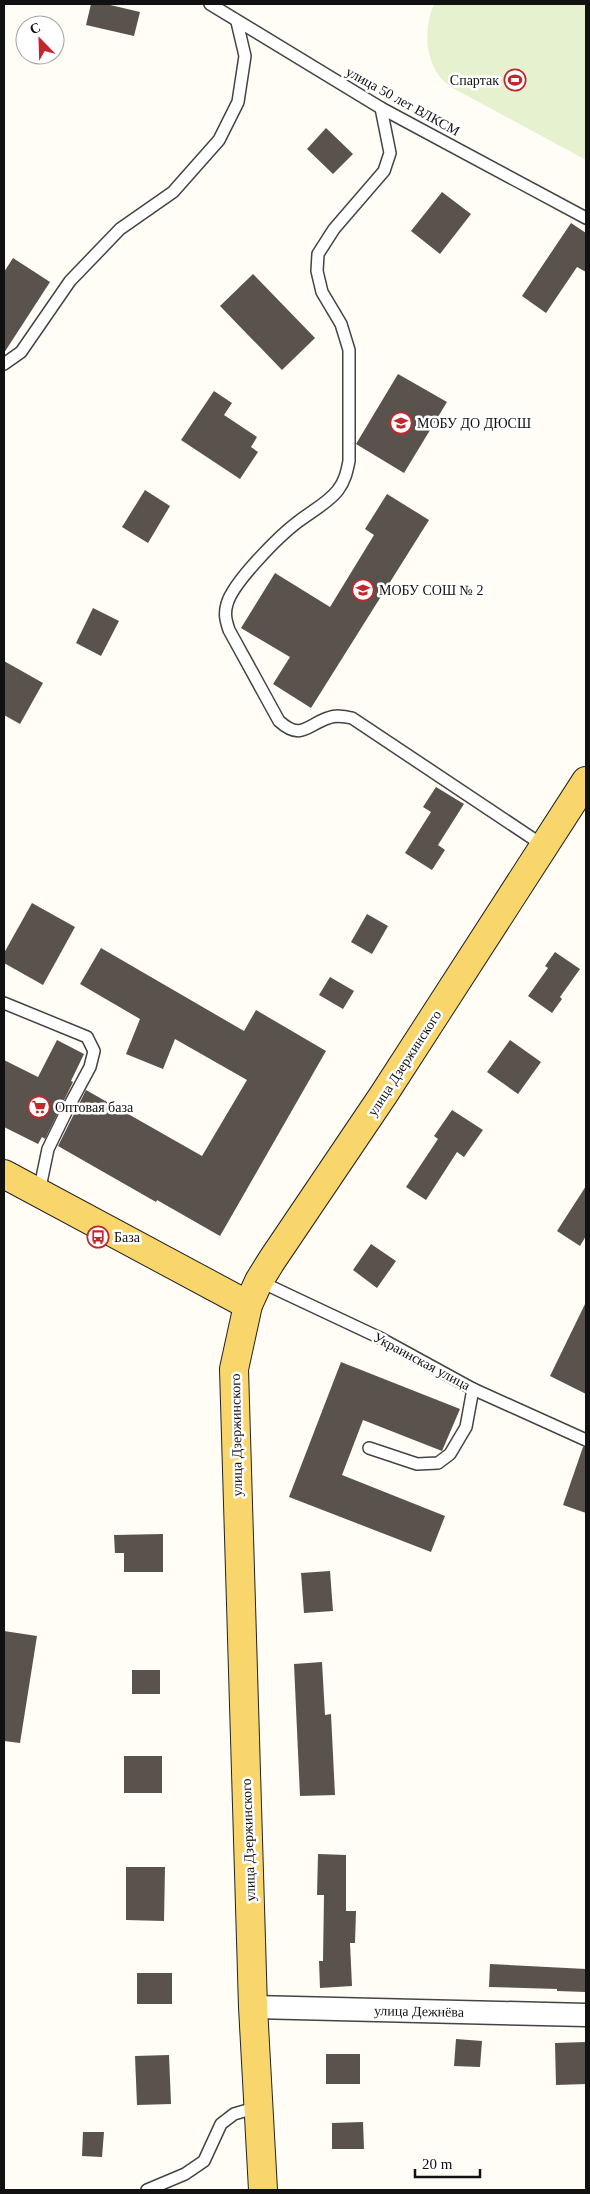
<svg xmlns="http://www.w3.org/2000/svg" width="590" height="2194" font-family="'Times New Roman',serif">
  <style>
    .pitch { fill: #e6f2cf }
    .building { fill: #5a524d }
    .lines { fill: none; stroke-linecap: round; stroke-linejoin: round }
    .lane-casing { stroke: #444; stroke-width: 14 }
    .street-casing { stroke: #444; stroke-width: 25 }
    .primary-casing { stroke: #222; stroke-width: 30 }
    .lane { stroke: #fff; stroke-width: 11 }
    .street { stroke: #fff; stroke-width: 22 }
    .primary { stroke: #f9d66b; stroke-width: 28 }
    .labels { text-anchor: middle; stroke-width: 5; stroke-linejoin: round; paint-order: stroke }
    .poi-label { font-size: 14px; fill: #111; stroke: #fff; text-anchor: start }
    .street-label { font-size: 14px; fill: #111; stroke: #fff }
  </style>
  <rect width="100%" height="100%" fill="#fffdf5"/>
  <!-- pitch -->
  <path class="pitch" d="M 434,4 L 586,4 L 586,160 L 451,87 C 446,83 440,78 437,73 C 424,52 425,25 434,4 Z"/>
  <!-- building -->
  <g class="building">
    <path d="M 91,4 L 106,4 L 140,12 L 134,36 L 86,25 Z"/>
    <path d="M 326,128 L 353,154 L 333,174 L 307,149 Z"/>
    <path d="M 442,192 L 471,214 L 440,254 L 411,231 Z"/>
    <path d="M 571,223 L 586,233 L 586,272 L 577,267 L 546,313 L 522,296 Z"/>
    <path d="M 13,258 L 50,282 L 4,353 L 4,272 Z"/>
    <path d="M 253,274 L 315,338 L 282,370 L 220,306 Z"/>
    <path d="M 398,374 L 447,402 L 404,473 L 356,444 Z"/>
    <path d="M 214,391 L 232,403 L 224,415 L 257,437 L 251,447 L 258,452 L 240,479 L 181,440 Z"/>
    <path d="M 145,490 L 170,506 L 148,543 L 122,527 Z"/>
    <path d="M 387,494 L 429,520 L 311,708 L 273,684 L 290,657 L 241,628 L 275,573 L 330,607 L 374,535 L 365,529 Z"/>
    <path d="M 93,608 L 119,621 L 101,656 L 76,643 Z"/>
    <path d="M 4,661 L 43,683 L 20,724 L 4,715 Z"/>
    <path d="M 436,787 L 464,804 L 438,845 L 445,850 L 432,870 L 405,853 L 431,812 L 423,807 Z"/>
    <path d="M 32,903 L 75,927 L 43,985 L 4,963 L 4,953 Z"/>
    <path d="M 367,914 L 388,926 L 372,954 L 351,942 Z"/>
    <path d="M 101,948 L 244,1031 L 256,1010 L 326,1051 L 220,1236 L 157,1200 L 156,1202 L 58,1146 L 86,1090 L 202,1156 L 247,1080 L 175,1039 L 163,1069 L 126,1054 L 140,1019 L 80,984 Z"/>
    <path d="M 555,952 L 580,969 L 560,997 L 562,999 L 552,1013 L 528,996 L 548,968 L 545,966 Z"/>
    <path d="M 330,977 L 354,991 L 343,1009 L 319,995 Z"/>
    <path d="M 57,1040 L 84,1054 L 71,1081 L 73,1082 L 45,1139 L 42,1137 L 38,1144 L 4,1127 L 4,1060 L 38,1077 Z"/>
    <path d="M 510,1040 L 541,1062 L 518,1094 L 487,1072 Z"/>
    <path d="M 452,1110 L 483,1130 L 464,1157 L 457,1152 L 426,1200 L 406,1187 L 438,1139 L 434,1136 Z"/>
    <path d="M 586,1186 L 586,1236 L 580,1246 L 557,1231 Z"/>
    <path d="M 371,1244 L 396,1261 L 377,1288 L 353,1270 Z"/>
    <path d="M 586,1302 L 586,1394 L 550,1376 Z"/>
    <path d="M 341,1362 L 460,1409 L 442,1451 L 363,1420 L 342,1475 L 445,1516 L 431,1552 L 289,1497 Z"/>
    <path d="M 583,1447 L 586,1447 L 586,1513 L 563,1505 Z"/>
    <path d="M 163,1534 L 163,1572 L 124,1572 L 124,1553 L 115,1553 L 114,1535 Z"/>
    <path d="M 330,1571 L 333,1611 L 304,1613 L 301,1573 Z"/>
    <path d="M 4,1631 L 37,1636 L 20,1743 L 4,1741 Z"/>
    <path d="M 322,1662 L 325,1715 L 331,1714 L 335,1795 L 300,1796 L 294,1664 Z"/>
    <rect x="132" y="1670" width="28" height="24"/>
    <rect x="124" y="1756" width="38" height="37"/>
    <path d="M 318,1854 L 346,1855 L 346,1911 L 356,1911 L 355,1943 L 350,1943 L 352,1986 L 320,1988 L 319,1961 L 323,1961 L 324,1895 L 317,1895 Z"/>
    <path d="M 126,1867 L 165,1867 L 164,1921 L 126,1920 Z"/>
    <path d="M 490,1964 L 586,1969 L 586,1992 L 557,1991 L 557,1989 L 489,1987 Z"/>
    <rect x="137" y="1973" width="35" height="31"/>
    <path d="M 456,2039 L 482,2041 L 480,2067 L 454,2066 Z"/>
    <path d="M 586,2042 L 586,2084 L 556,2085 L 555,2043 Z"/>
    <rect x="326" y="2054" width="34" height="30"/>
    <path d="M 169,2055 L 171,2104 L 137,2105 L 135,2056 Z"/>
    <path d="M 363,2122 L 364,2149 L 332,2149 L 332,2123 Z"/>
    <path d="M 83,2132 L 104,2132 L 102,2157 L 82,2156 Z"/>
  </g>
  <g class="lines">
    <!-- lane casing -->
    <g class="lane-casing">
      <g id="lane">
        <path d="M 210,4 L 381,108 L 586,218"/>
        <path d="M 381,108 L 390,153 L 384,171 L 334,229 L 318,254 L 317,271 L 322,292 L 341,324 L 349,350 L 349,461 C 347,471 345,481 338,490 C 328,503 312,511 299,521 C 280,535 233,582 227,604 C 224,614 226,621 229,630 L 279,721 C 301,741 307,725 328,718 C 336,715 343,716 352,718 L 544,846"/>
        <path d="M 4,364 L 21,352 L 70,281 L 120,229 L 173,192 L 219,140 L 238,102 L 245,56 L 237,22"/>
        <path d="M 4,1003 L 87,1037 L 94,1051 L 90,1067 L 68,1108 L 48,1149 L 39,1192"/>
        <path d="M 259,1281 L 378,1337 L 473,1389 L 586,1440"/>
        <path d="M 369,1448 L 417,1464 L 438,1463 L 450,1454 L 466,1427 L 473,1389"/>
        <path d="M 147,2190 L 185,2174 L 204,2161 L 221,2124 L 234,2114 L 258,2107"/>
      </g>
    </g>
    <!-- street casing -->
    <g class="street-casing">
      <path id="street" d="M 253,2007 L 586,2015"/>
    </g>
    <!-- primary casing -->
    <g class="primary-casing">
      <g id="primary">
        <path d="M 4,1174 L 248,1305"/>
        <path d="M 263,2190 L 253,2007 L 234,1369 L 248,1305 L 259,1281 L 272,1260 L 384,1094 L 586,781"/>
      </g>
    </g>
    <!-- lane -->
    <use href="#lane" class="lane"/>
    <!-- street -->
    <use href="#street" class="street"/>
    <!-- primary -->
    <use href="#primary" class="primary"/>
  </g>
  <!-- icons -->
  <defs>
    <g id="stadium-ring" transform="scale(1.125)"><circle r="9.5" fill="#fff" stroke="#c4262e" stroke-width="1.5"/><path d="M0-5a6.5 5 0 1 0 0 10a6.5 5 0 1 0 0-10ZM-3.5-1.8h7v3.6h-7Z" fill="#c4262e"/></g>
    <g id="school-ring" transform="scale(1.125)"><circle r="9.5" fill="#fff" stroke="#c4262e" stroke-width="1.5"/><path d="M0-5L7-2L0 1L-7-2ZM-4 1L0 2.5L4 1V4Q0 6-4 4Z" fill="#c4262e"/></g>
    <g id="supermarket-ring" transform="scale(1.125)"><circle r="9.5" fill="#fff" stroke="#c4262e" stroke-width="1.5"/><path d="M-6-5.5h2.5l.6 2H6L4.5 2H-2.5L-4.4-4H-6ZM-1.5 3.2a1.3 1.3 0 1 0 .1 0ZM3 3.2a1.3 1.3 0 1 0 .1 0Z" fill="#c4262e"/></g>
    <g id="bus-ring" transform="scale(1.125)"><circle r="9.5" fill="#fff" stroke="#c4262e" stroke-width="1.5"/><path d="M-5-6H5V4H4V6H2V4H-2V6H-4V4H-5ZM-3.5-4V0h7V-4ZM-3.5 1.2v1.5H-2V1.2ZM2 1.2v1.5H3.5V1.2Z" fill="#c4262e"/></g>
  </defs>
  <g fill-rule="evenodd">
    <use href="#stadium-ring" x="515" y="80"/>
    <use href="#school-ring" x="401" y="423"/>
    <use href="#school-ring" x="363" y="590"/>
    <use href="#supermarket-ring" x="39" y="1107"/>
    <use href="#bus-ring" x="98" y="1237"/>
  </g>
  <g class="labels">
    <!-- poi labels -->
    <g class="poi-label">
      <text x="499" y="85" text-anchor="end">Спартак</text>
      <text x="417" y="428">МОБУ ДО ДЮСШ</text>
      <text x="379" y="595">МОБУ СОШ № 2</text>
      <text x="55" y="1112">Оптовая база</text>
      <text x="114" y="1242">База</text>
    </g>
    <!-- street labels -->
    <g class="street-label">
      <text transform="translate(403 101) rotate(29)" y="5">улица 50 лет ВЛКСМ</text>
      <text transform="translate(404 1063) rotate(-57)" y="5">улица Дзержинского</text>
      <text transform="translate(422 1361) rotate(28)" y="5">Украинская улица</text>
      <text transform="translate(236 1435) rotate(-91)" y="5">улица Дзержинского</text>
      <text transform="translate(248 1840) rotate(-92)" y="5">улица Дзержинского</text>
      <text transform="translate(419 2011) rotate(1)" y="5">улица Дежнёва</text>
    </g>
  </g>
  <!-- border -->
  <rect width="590" height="2194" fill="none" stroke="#111111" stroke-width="10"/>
  <!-- north arrow -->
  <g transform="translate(40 40) rotate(337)"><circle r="24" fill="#ffffff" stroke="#a0a0a0"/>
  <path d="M0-4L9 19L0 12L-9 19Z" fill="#c4262e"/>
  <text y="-8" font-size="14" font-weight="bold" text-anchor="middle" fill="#111111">С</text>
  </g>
  <!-- scale -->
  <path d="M415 2169v8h65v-8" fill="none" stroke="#111111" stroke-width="2.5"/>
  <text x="422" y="2169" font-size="15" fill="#111111" stroke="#ffffff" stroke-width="4" paint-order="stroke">20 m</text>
</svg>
